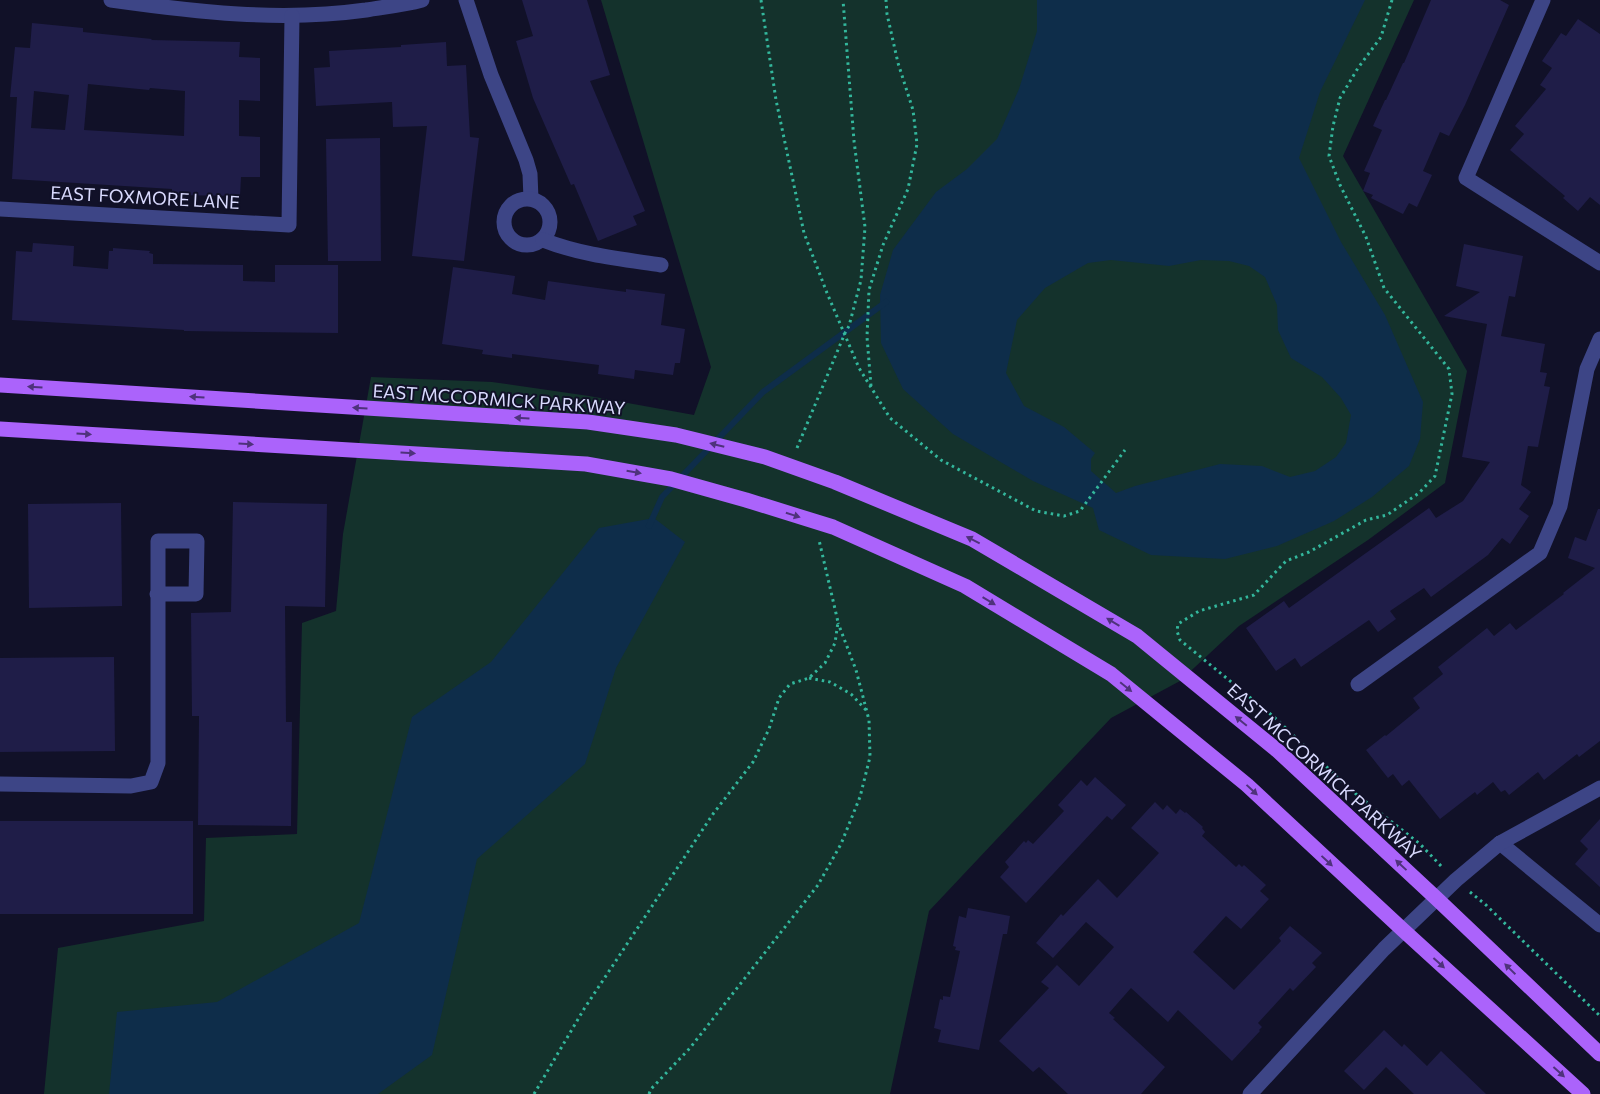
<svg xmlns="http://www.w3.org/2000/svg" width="1600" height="1094" font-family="Commissioner,sans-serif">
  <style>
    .green { fill: #14322c }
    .water { fill: #0e2d4a; fill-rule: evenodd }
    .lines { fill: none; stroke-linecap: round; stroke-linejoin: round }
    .stream { stroke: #0e2d4a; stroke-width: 6 }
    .building { fill: #1f1d48; fill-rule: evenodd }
    .path { stroke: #33b79c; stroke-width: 3; stroke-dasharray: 2.5 4; stroke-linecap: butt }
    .minor { stroke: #3d4586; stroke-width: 15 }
    .major { stroke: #ab63fb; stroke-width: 15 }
    .oneway { fill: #4f327c }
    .labels { text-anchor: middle; stroke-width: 4; stroke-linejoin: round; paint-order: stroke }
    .street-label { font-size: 18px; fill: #d9dafe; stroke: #111128 }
  </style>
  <rect width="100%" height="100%" fill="#111128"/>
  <!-- green -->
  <path class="green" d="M 601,0 L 1414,0 L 1343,156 L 1467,371 L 1445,483 L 1368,540 L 1239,626 L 1180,681 L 1111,718 L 929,911 L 890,1094 L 44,1094 L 58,948 L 204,921 L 206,838 L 297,834 L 302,623 L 336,611 L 343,534 L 371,377 L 492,382 L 589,396 L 694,415 L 711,367 Z"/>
  <!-- water -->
  <g class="water">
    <path d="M 1037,0 L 1365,0 L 1320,92 L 1299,158 L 1341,242 L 1385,315 L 1423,402 L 1420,439 L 1409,466 L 1372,497 L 1334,521 L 1277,546 L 1225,559 L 1151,555 L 1099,530 L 1093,508 L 1033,481 L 953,434 L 903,389 L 881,343 L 880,295 L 893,250 L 936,192 L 967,169 L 997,139 L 1019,89 L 1037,31 ZM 1111,260 L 1169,266 L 1201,260 L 1229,261 L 1249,266 L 1265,277 L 1277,305 L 1278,330 L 1291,358 L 1322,377 L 1341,398 L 1351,415 L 1346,443 L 1336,457 L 1315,471 L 1290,477 L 1262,466 L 1220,464 L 1135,486 L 1116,493 L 1091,471 L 1091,459 L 1095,453 L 1064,427 L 1024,406 L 1006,373 L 1017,320 L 1045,288 L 1088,263 Z"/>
    <path d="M 654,518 L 685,542 L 616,668 L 585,764 L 477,859 L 432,1055 L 378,1094 L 109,1094 L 117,1012 L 217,1002 L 359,923 L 412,717 L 491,662 L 599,528 Z"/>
  </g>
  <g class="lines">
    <!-- stream -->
    <path class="stream" d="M 649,526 L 662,497 L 763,392 L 886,302"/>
  </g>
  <!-- building -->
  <g class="building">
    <path d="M 522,0 L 587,0 L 610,75 L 590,81 L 645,211 L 633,216 L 637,225 L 598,241 L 574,184 L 571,185 L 533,98 L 516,41 L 533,36 Z"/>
    <path d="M 1431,0 L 1500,0 L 1509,5 L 1465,105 L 1449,136 L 1440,132 L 1423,171 L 1432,175 L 1417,207 L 1409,203 L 1403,214 L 1371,198 L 1373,195 L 1363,191 L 1370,173 L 1364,171 L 1382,130 L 1373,126 L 1385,100 L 1386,100 L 1403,63 L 1404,63 Z"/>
    <path d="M 1578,19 L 1600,34 L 1600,205 L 1590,197 L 1578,211 L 1563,198 L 1565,196 L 1510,150 L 1524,134 L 1515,126 L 1546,89 L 1540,85 L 1552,68 L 1542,61 L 1561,33 L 1566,36 Z"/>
    <path d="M 32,23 L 83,28 L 83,32 L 152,39 L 151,40 L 240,42 L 239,57 L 260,58 L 260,101 L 239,100 L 239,136 L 260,137 L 260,177 L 241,177 L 240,196 L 172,195 L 172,189 L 12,179 L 17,97 L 10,97 L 15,47 L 30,48 ZM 88,84 L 149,90 L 150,88 L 185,91 L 184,136 L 84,130 ZM 34,91 L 69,95 L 65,130 L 31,128 Z"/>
    <path d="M 446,42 L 447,66 L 466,65 L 470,137 L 479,138 L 464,261 L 412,256 L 427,126 L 393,127 L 392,102 L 316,106 L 314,68 L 330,67 L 329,51 L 401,47 L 401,45 Z"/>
    <path d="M 380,138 L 381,261 L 328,261 L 326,139 Z"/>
    <path d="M 33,243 L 74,246 L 73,266 L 108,269 L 109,251 L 113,251 L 113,248 L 150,251 L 149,253 L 153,254 L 153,264 L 243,265 L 243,281 L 275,282 L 275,265 L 338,265 L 338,333 L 184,331 L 184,330 L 12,320 L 16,251 L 32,252 Z"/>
    <path d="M 1464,244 L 1523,256 L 1515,297 L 1509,296 L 1501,336 L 1545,344 L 1540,372 L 1547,373 L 1544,386 L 1550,387 L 1538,447 L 1528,446 L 1521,485 L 1531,492 L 1519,509 L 1529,516 L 1510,544 L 1502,538 L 1488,555 L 1431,597 L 1424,588 L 1390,611 L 1396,619 L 1378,632 L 1369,620 L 1301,667 L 1295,658 L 1276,671 L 1246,628 L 1284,601 L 1289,608 L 1429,508 L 1436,518 L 1463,501 L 1490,462 L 1462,457 L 1487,324 L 1444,316 L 1480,292 L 1456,286 Z"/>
    <path d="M 453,267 L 515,276 L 512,294 L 545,300 L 548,281 L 626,292 L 626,289 L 665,294 L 661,325 L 685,329 L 680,363 L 675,363 L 673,375 L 635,370 L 634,379 L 598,374 L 599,365 L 512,354 L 512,358 L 482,354 L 483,350 L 442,344 Z"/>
    <path d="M 233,502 L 327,504 L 325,607 L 285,606 L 286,722 L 292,722 L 291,826 L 198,825 L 199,716 L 192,716 L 191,613 L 231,612 Z"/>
    <path d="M 121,503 L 122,606 L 29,608 L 28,504 Z"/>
    <path d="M 1598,509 L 1600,509 L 1600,741 L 1579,757 L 1577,754 L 1544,780 L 1538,772 L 1509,795 L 1505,790 L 1501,792 L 1493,782 L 1477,795 L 1475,792 L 1440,819 L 1409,780 L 1402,786 L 1393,774 L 1388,778 L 1366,750 L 1385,735 L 1386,736 L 1420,708 L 1413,698 L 1443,674 L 1438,667 L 1487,628 L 1494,636 L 1510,623 L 1516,630 L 1564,594 L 1563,593 L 1595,568 L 1568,558 L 1575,537 L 1586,541 Z"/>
    <path d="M 114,657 L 115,751 L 0,752 L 0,658 Z"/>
    <path d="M 1095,777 L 1126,805 L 1112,820 L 1107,816 L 1026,903 L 1000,877 L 1009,867 L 1005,862 L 1024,841 L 1026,843 L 1028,840 L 1033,844 L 1064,811 L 1058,805 L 1081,780 L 1087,786 Z"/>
    <path d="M 1155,802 L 1163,810 L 1167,805 L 1176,814 L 1180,809 L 1185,813 L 1186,812 L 1203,827 L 1202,828 L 1205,832 L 1202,836 L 1236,867 L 1239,864 L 1242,867 L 1244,865 L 1266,885 L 1260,891 L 1269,899 L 1241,929 L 1226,916 L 1193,952 L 1234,990 L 1281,941 L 1279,938 L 1290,926 L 1322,953 L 1312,963 L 1316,967 L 1296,988 L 1293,991 L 1290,988 L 1258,1023 L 1262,1027 L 1259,1030 L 1260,1031 L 1232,1061 L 1178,1010 L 1168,1022 L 1131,988 L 1109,1013 L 1115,1018 L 1113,1019 L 1165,1067 L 1141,1094 L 1068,1094 L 1039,1067 L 1033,1072 L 999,1041 L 1049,988 L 1041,982 L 1057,965 L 1079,986 L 1114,947 L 1086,922 L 1053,958 L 1036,943 L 1061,914 L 1063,916 L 1098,879 L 1117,898 L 1159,853 L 1131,828 Z"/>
    <path d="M 1600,819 L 1600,887 L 1575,864 L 1588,849 L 1580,841 Z"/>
    <rect x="0" y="821" width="193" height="93"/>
    <path d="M 968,908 L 1010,916 L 1007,934 L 1003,934 L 979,1050 L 938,1042 L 941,1030 L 934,1028 L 940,999 L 943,1000 L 943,996 L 950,997 L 960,951 L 955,950 L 956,947 L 953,946 L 959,916 L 966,918 Z"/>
    <path d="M 1384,1030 L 1402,1047 L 1404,1044 L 1427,1066 L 1441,1051 L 1486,1094 L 1414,1094 L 1386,1067 L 1364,1090 L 1344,1071 Z"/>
  </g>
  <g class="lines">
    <!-- path -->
    <g class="path">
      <path d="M 761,0 L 776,100 L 804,233 L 827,293 L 859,368 L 890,418 L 941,460 L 1036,511 L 1064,516 L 1080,511 L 1125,450"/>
      <path d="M 1392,0 L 1381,37 L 1358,68 L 1340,98 L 1333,126 L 1329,156 L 1340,185 L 1366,237 L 1384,288 L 1449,369 L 1452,394 L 1435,476 L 1419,493 L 1387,515 L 1366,520 L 1309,552 L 1286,561 L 1254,595 L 1199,611 L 1178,624 L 1177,631 L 1180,640 L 1274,717 L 1351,790 L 1420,844 L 1443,868"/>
      <path d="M 871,386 L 867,337 L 869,290 L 883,245 L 908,189 L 917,144 L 913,110 L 898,63 L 887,14 L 886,0"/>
      <path d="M 797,448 L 845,333 L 849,326 L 861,280 L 865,227 L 854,141 L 843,0"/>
      <path d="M 809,678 L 830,682 L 851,694 L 866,710"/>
      <path d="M 1470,892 L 1486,905 L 1600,1016"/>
      <path d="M 534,1094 L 584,1009 L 713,814 L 753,762 L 769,729 L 779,698 L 790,684 L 809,678 L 825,663 L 835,643 L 838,622 L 819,540"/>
      <path d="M 649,1094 L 651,1089 L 690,1048 L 818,885 L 841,844 L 860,797 L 870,757 L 869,720 L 856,670 L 838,623"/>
    </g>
    <!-- minor -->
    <g class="minor">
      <path d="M 111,0 C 196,12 280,22 366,10 C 384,7 404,5 422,0"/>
      <path d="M 466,0 L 491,75 L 526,160 L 530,174 L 531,199"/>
      <path d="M 1543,0 L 1466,178 L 1600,263"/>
      <circle cx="527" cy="222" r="23"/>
      <path d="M 0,209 L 289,225 L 292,16"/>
      <path d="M 543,240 C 581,255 621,259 661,265"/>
      <path d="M 1358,684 L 1540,553 L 1560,506 L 1587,369 L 1600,339"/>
      <path d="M 0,784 L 131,786 L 151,782 L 158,763 L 158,541 L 197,541 L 196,594 L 157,594"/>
      <path d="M 1500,843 L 1600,925"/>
      <path d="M 1250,1094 L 1384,949 L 1456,880 L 1500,843 L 1600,788"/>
    </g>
    <!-- major -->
    <g class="major">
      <path d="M 0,385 L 588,422 L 676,435 L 765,457 L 835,482 L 972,539 L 1137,636 L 1278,751 L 1436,898 L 1600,1054"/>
      <path d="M 0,429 L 586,464 L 671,479 L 746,500 L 833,527 L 965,586 L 1111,674 L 1247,785 L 1403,930 L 1583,1094"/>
    </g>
  </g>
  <!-- one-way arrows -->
  <defs><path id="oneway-solid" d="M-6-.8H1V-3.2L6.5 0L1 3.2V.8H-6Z" transform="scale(1.25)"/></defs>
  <g class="oneway">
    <use href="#oneway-solid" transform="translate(35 387) rotate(-176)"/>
    <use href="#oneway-solid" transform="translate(197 397) rotate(-176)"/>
    <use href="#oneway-solid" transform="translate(360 408) rotate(-176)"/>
    <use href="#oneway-solid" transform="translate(522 418) rotate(-176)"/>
    <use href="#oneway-solid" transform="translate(84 434) rotate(3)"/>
    <use href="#oneway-solid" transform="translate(246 444) rotate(3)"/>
    <use href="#oneway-solid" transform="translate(717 445) rotate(-166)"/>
    <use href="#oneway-solid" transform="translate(408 453) rotate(3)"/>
    <use href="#oneway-solid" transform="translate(634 472) rotate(10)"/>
    <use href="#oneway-solid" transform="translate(793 515) rotate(18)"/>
    <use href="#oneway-solid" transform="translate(973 540) rotate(-153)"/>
    <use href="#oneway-solid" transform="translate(989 601) rotate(31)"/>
    <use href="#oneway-solid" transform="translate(1113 622) rotate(-149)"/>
    <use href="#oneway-solid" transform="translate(1126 687) rotate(39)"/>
    <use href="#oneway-solid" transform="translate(1241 721) rotate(-141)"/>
    <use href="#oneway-solid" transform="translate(1252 790) rotate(43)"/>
    <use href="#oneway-solid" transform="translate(1327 861) rotate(43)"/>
    <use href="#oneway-solid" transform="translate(1401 865) rotate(-137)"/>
    <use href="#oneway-solid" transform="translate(1439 963) rotate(42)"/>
    <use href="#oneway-solid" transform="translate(1510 969) rotate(-136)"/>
    <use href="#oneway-solid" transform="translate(1559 1072) rotate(42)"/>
  </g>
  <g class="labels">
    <!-- street labels -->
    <g class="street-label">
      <text transform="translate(145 198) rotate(3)" y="6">EAST FOXMORE LANE</text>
      <text transform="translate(499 400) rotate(4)" y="6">EAST MCCORMICK PARKWAY</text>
      <text transform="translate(1324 772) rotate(42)" y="6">EAST MCCORMICK PARKWAY</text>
    </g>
  </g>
</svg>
